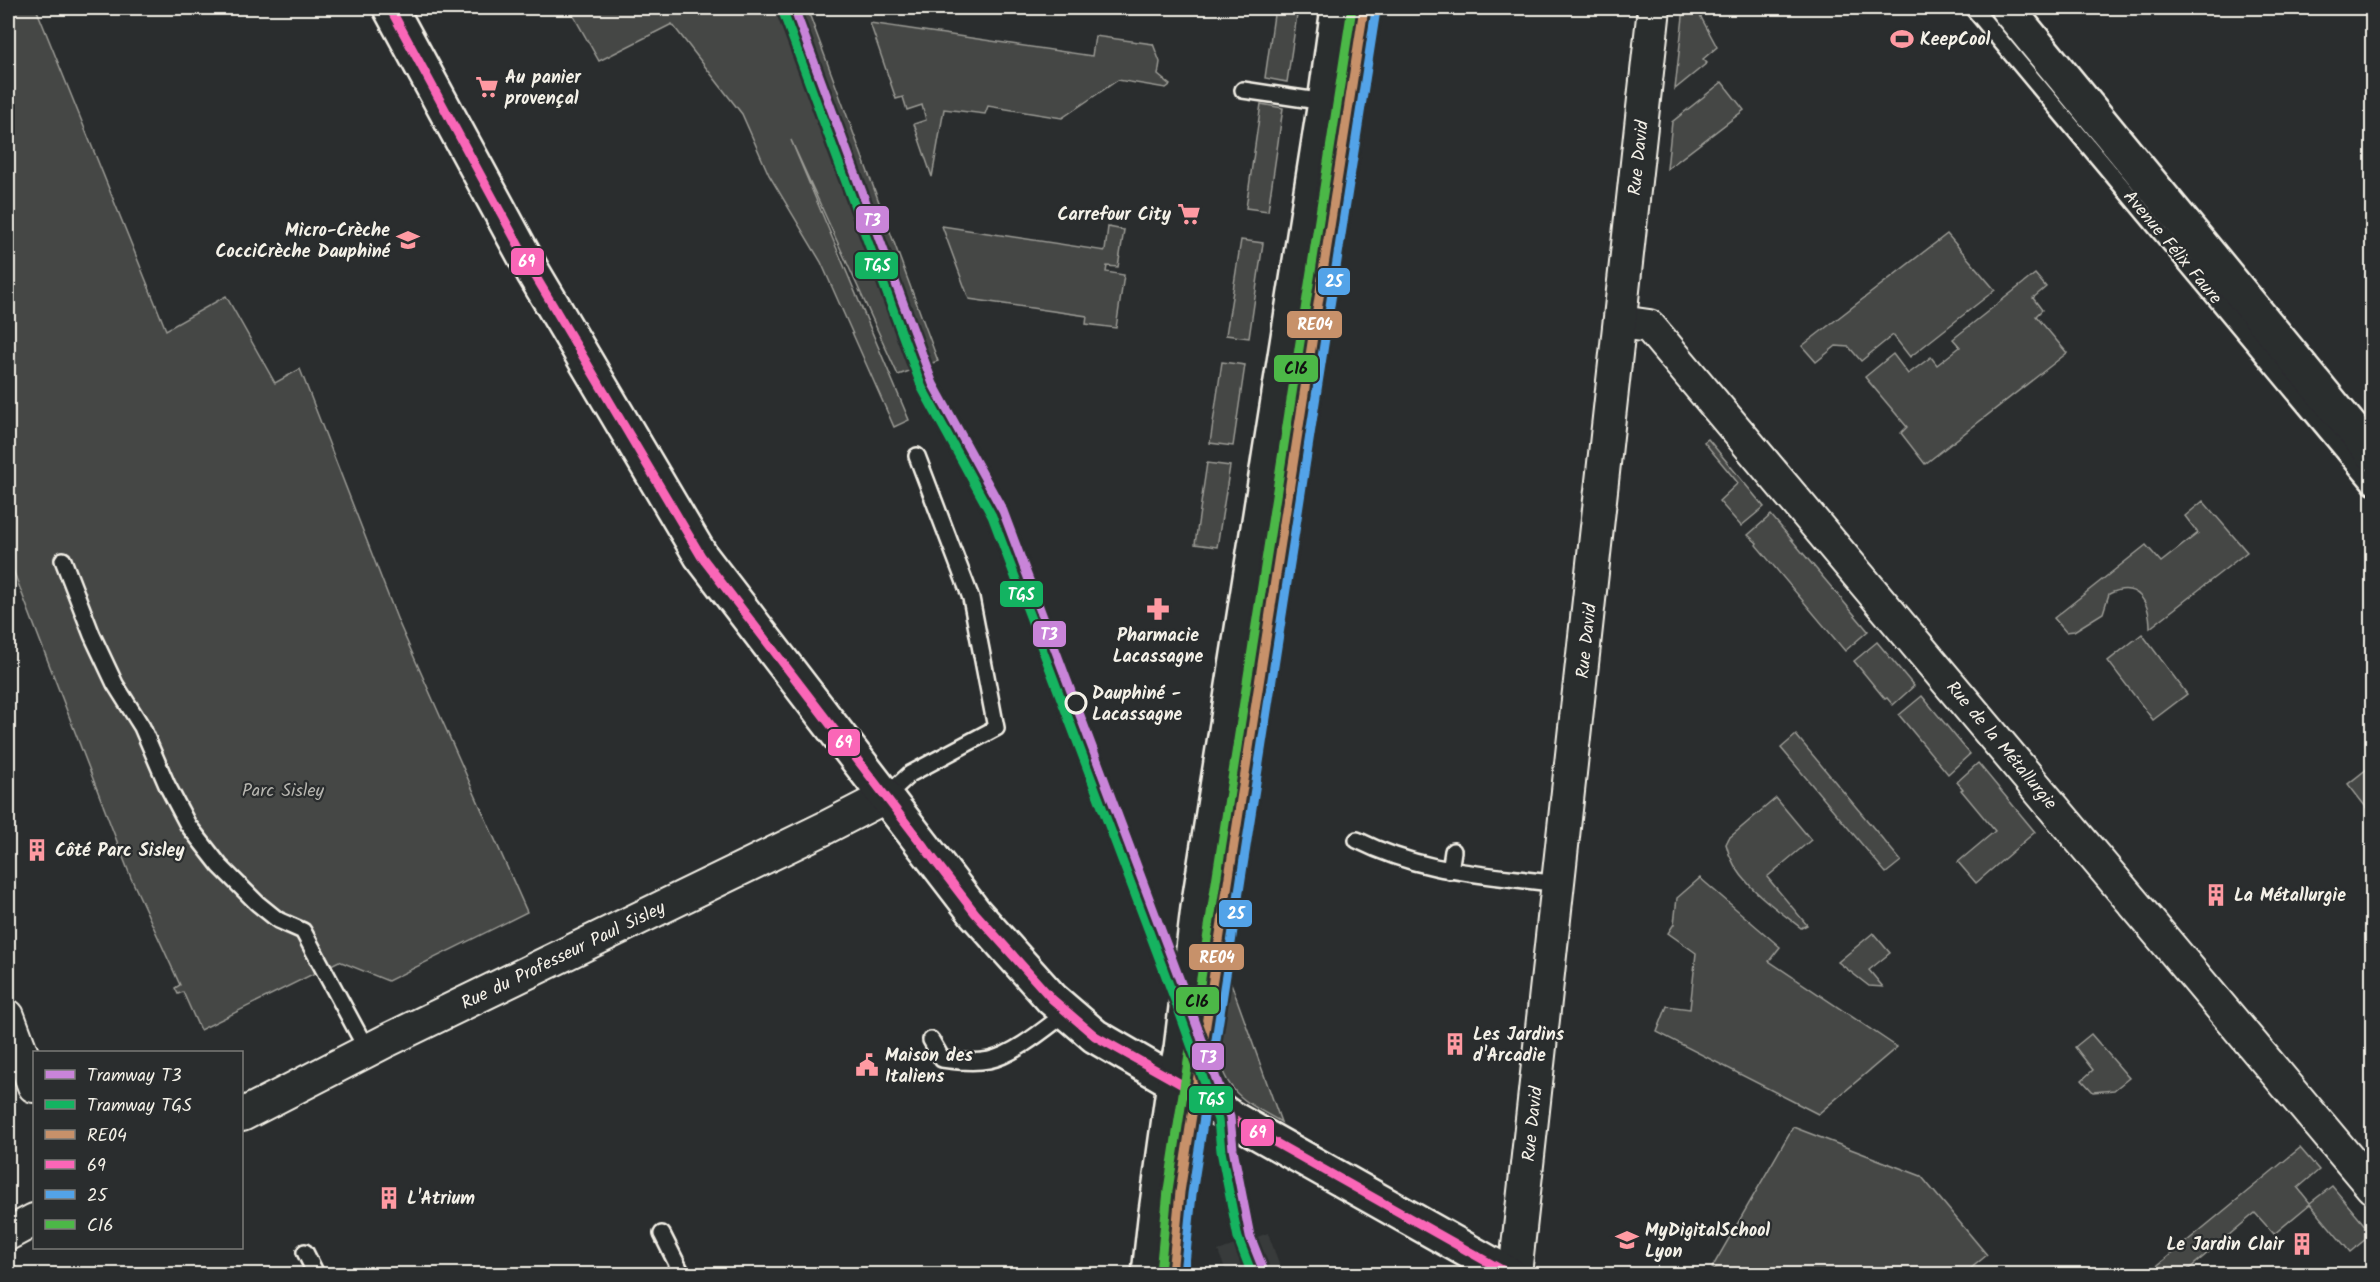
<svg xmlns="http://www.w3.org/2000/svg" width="2380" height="1282" font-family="Kalam,sans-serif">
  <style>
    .built { fill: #373a3a }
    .green { fill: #444645; stroke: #9c9c96; stroke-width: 1.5 }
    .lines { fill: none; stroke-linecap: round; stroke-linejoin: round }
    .service-casing { stroke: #f4f1e8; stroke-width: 20 }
    .minor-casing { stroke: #f4f1e8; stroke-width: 36 }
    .tertiary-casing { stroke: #f4f1e8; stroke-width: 38 }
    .secondary-casing { stroke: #f4f1e8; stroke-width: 38 }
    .service { stroke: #2a2d2e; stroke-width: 15 }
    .minor { stroke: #2a2d2e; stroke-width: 32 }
    .tertiary { stroke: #2a2d2e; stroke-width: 33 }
    .secondary { stroke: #2a2d2e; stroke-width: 33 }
    .bus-1-casing { stroke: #2a2d2e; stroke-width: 14 }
    .bus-2-casing { stroke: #2a2d2e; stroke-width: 14 }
    .bus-3-casing { stroke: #2a2d2e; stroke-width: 14 }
    .bus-4-casing { stroke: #2a2d2e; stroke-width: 14 }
    .bus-1 { stroke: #c7916a; stroke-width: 9 }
    .bus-2 { stroke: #fa66b7; stroke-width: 9 }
    .bus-3 { stroke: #53a3e8; stroke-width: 9 }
    .bus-4 { stroke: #4cb847; stroke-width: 9 }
    .tram-1-casing { stroke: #2a2d2e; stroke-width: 14 }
    .tram-2-casing { stroke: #2a2d2e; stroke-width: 14 }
    .tram-1 { stroke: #c984d9; stroke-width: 9 }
    .tram-2 { stroke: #13b361; stroke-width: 9 }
    .stop-dot { fill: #2a2d2e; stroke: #f4f1e8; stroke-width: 3 }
    .labels { text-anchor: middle; stroke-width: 4.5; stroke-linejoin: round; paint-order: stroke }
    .poi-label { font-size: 18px; font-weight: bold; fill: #f4f1e8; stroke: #2a2d2e; text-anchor: start }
    .street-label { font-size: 18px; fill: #f4f1e8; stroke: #2a2d2e }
    .stop-label { font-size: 18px; font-weight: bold; fill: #f4f1e8; stroke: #2a2d2e; text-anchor: start }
    .park-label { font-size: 18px; fill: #b6b5af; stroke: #2a2d2e }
    .line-badge { stroke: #2a2d2e; stroke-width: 2 }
    .badge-label { font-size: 16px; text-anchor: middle; font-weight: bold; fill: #fff }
    .pale-badge-label { font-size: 16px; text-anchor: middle; font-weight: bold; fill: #111 }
  </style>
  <rect width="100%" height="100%" fill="#2a2d2e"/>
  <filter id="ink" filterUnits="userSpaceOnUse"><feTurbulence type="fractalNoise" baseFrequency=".0167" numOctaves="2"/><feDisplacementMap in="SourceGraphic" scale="12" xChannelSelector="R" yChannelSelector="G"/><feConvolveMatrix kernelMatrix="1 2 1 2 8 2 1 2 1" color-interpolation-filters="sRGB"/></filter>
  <g filter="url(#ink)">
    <!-- built -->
    <path class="built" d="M 1268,1233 L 1283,1274 L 1227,1274 L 1218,1251 Z"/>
    <!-- green -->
    <g class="green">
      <path d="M 8,8 L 36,8 L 166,330 L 226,296 L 275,383 L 300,369 L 398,621 L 527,912 L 388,981 L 339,961 L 200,1030 L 183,992 L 178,994 L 175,988 L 180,985 L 131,878 L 8,557 Z"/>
      <path d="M 578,8 L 807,8 L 938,361 L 898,375 L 791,140 L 909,420 L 894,427 L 821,262 L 769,175 L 742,114 L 672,24 L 599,61 L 571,11 Z"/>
      <path d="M 1275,8 L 1298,8 L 1287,82 L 1265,78 Z"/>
      <path d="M 1684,8 L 1696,8 L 1717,47 L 1703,59 L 1707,63 L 1675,89 Z"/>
      <path d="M 870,23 L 1092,56 L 1095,36 L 1153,44 L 1160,62 L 1158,75 L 1170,85 L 1166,88 L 1118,80 L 1062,118 L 988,106 L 985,114 L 944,109 L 932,177 L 914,124 L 926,120 L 922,105 L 907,110 L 903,97 L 896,99 Z"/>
      <path d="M 1722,82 L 1744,110 L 1667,169 L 1672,122 Z"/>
      <path d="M 1261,104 L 1283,108 L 1268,211 L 1246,208 Z"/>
      <path d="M 942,226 L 1105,251 L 1108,227 L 1124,230 L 1118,267 L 1107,266 L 1106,272 L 1124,275 L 1116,328 L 1086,324 L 1087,316 L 969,299 Z"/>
      <path d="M 1947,234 L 1995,290 L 1910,357 L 1893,335 L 1861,361 L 1849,347 L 1836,346 L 1816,362 L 1802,346 Z"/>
      <path d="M 1241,240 L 1263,243 L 1249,338 L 1226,335 Z"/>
      <path d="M 2035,274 L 2046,287 L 2033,298 L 2042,310 L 2036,316 L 2067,353 L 1925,464 L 1901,433 L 1907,427 L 1865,377 L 1893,354 L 1908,374 L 1931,357 L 1937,365 L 1960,347 L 1953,339 Z"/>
      <path d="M 1222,362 L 1245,365 L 1233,446 L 1210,443 Z"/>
      <path d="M 1708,439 L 1764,507 L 1741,526 L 1719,501 L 1738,483 L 1704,442 Z"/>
      <path d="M 1207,463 L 1230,466 L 1217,547 L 1195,544 Z"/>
      <path d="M 2203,501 L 2247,552 L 2150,628 C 2150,602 2137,580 2109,594 L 2103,613 L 2074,631 L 2066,632 L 2054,618 L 2146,545 L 2161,562 L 2198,533 L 2185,516 Z"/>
      <path d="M 1771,515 L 1868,631 L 1845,651 L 1756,545 L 1757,543 L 1748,535 Z"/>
      <path d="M 2142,634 L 2187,694 L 2153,720 L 2108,661 Z"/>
      <path d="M 1877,642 L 1914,686 L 1893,705 L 1887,698 L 1885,699 L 1854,661 Z"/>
      <path d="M 1922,696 L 1970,754 L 1948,774 L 1899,715 Z"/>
      <path d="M 1796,735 L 1901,861 L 1886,873 L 1781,748 Z"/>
      <path d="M 1978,763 L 2035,832 L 1976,883 L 1958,862 L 1995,831 L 1961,790 L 1963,789 L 1957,782 Z"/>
      <path d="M 2372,765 L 2372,815 L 2348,784 Z"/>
      <path d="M 1776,798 L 1811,840 L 1767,877 L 1807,925 L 1801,928 C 1773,906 1734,881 1726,844 L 1729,838 Z"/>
      <path d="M 1700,878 L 1780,947 L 1769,961 L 1897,1047 L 1818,1114 L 1657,1032 L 1667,1006 L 1690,1009 L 1696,953 L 1668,933 L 1674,924 L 1677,898 Z"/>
      <path d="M 1873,933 L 1890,953 L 1869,970 L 1883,987 L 1869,986 L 1838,962 Z"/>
      <path d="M 1226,969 L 1281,1122 C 1268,1114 1252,1107 1241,1097 C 1204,1065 1220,1010 1226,969 Z"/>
      <path d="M 2091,1034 L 2129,1078 L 2114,1090 L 2093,1092 L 2082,1080 L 2093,1070 L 2075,1047 Z"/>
      <path d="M 1793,1127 L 1921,1176 L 1987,1255 L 1964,1274 L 1876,1274 L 1872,1272 L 1870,1274 L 1725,1274 L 1712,1268 Z"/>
      <path d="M 2300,1148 L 2319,1170 L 2298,1188 L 2310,1203 L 2332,1186 L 2372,1234 L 2350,1252 L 2310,1204 L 2274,1234 L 2255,1213 L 2183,1274 L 2147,1274 Z"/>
    </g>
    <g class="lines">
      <!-- service casing -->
      <g class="service-casing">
        <g id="service">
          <path d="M 1973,8 L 2372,486"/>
          <path d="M 1243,90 L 1325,102"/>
          <path d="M 63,560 L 92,635 L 115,684 L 142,727 L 167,785 L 188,825 L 220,866 L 257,903 L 278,920 L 303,931 L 367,1050"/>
          <path d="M 885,797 L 910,774 L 996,728 L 971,598 L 917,456"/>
          <path d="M 1357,840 C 1425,874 1485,874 1558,884"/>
          <path d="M 1450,871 L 1453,851"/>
          <path d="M 931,1040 L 942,1059 C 958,1061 974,1063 989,1060 C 1014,1055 1046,1028 1066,1013"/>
          <path d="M 662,1234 L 682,1274"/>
          <path d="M 305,1252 L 316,1274"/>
          <path d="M 1172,1274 L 1180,1192 L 1197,1093 L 1364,8"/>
        </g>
      </g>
      <!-- minor casing -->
      <g class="minor-casing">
        <g id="minor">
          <path d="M 1621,322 L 1649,326 L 2372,1187"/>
          <path d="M 8,1016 L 34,1086"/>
          <path d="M 242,1115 L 386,1041 L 823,829 L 885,797"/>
          <path d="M 8,1234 L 34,1220"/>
          <path d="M 1515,1274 L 1654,8"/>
        </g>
      </g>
      <!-- tertiary casing -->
      <g class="tertiary-casing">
        <path id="tertiary" d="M 390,8 L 533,272 L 701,556 L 975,913 L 1052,999 L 1095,1036 L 1174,1082"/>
      </g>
      <!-- secondary casing -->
      <g class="secondary-casing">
        <g id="secondary">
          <path d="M 2007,8 L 2372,453"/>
          <path d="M 1174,1082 L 1197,1093 L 1230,1117 L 1509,1274"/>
          <path d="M 1149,1274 L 1155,1219 L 1174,1082 L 1181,1049 L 1198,908 L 1325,102 L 1338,8"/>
        </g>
      </g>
      <!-- service -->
      <use href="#service" class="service"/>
      <!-- minor -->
      <use href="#minor" class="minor"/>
      <!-- tertiary -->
      <use href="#tertiary" class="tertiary"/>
      <!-- secondary -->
      <use href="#secondary" class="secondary"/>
      <!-- bus-1 casing -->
      <g class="bus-1-casing">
        <path id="bus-1" d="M 1172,1274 L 1180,1192 L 1364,8"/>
      </g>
      <!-- bus-2 casing -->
      <g class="bus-2-casing">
        <path id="bus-2" d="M 390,8 L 533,272 L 701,556 L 975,913 L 1052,999 L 1095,1036 L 1197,1093 L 1230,1117 L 1509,1274"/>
      </g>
      <!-- bus-3 casing -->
      <g class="bus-3-casing">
        <path id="bus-3" d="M 1184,1274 L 1192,1194 L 1376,10"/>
      </g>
      <!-- bus-4 casing -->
      <g class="bus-4-casing">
        <path id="bus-4" d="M 1160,1273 L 1168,1190 L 1352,8"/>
      </g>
      <!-- bus-1 -->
      <use href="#bus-1" class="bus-1"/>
      <!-- bus-2 -->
      <use href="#bus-2" class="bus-2"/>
      <!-- bus-3 -->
      <use href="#bus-3" class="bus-3"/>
      <!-- bus-4 -->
      <use href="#bus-4" class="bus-4"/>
      <!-- tram-1 casing -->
      <g class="tram-1-casing">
        <path id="tram-1" d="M 794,8 L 933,384 L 1003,511 L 1187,999 L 1230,1117 L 1233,1149 L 1250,1236 L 1265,1274"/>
      </g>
      <!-- tram-2 casing -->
      <g class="tram-2-casing">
        <path id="tram-2" d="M 783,12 L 922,388 L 992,516 L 1176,1003 L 1218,1120 L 1221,1151 L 1238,1238 L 1252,1274"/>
      </g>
      <!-- tram-1 -->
      <use href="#tram-1" class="tram-1"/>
      <!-- tram-2 -->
      <use href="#tram-2" class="tram-2"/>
    </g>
  </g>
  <!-- icons -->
  <defs>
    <g id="stadium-bare" transform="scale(1.8)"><path d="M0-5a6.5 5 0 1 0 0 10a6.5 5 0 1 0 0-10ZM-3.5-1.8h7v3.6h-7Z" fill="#ff9aa2" stroke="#2a2d2e" stroke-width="2.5" paint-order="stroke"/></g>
    <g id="supermarket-bare" transform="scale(1.8)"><path d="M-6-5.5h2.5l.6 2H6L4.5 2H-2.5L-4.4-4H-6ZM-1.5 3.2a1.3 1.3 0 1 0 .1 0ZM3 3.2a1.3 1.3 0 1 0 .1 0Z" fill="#ff9aa2" stroke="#2a2d2e" stroke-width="2.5" paint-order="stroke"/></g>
    <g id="school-bare" transform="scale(1.8)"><path d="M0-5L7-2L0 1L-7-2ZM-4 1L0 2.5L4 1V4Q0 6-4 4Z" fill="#ff9aa2" stroke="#2a2d2e" stroke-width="2.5" paint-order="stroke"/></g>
    <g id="pharmacy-bare" transform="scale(1.8)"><path d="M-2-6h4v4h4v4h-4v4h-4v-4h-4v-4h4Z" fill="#ff9aa2" stroke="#2a2d2e" stroke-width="2.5" paint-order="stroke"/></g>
    <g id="building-bare" transform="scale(1.8)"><path d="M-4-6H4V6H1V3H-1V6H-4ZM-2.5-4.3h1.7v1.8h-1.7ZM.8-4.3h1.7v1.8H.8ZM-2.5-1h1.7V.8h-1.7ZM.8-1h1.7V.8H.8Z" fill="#ff9aa2" stroke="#2a2d2e" stroke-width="2.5" paint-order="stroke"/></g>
    <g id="civic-bare" transform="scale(1.8)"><path d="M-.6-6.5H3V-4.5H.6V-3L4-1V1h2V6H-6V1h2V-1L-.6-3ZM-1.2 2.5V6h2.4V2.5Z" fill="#ff9aa2" stroke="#2a2d2e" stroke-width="2.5" paint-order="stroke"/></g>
    <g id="university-bare" transform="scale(1.8)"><path d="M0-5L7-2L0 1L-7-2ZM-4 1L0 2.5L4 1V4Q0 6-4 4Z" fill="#ff9aa2" stroke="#2a2d2e" stroke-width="2.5" paint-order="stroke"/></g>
  </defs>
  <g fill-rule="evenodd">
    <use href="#stadium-bare" x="1902" y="39"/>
    <use href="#supermarket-bare" x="487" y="87"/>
    <use href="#supermarket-bare" x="1189" y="214"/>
    <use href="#school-bare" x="408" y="240"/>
    <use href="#pharmacy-bare" x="1158" y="609"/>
    <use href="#building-bare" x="37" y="850"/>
    <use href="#building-bare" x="2216" y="895"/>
    <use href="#building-bare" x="1455" y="1044"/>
    <use href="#civic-bare" x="867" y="1065"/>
    <use href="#building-bare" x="389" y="1198"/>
    <use href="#university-bare" x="1627" y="1240"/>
    <use href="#building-bare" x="2302" y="1244"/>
  </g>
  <!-- markers -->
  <circle class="stop-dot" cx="1076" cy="703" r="10"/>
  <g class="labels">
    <!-- poi labels -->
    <g class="poi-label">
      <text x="1920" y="45">KeepCool</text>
      <text x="505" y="83">Au panier<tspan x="505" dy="21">provençal</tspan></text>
      <text x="1171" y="220" text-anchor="end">Carrefour City</text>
      <text x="390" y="236" text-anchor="end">Micro-Crèche<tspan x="390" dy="21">CocciCrèche Dauphiné</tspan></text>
      <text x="1158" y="641" text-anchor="middle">Pharmacie<tspan x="1158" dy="21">Lacassagne</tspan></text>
      <text x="55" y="856">Côté Parc Sisley</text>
      <text x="2234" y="901">La Métallurgie</text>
      <text x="1473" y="1040">Les Jardins<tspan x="1473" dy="21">d'Arcadie</tspan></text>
      <text x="885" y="1061">Maison des<tspan x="885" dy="21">Italiens</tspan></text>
      <text x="407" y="1204">L'Atrium</text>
      <text x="1645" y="1236">MyDigitalSchool<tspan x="1645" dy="21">Lyon</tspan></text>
      <text x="2284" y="1250" text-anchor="end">Le Jardin Clair</text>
    </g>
    <!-- street labels -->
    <g class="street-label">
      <text transform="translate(1638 158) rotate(-84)" y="6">Rue David</text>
      <text transform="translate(2173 247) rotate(50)" y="6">Avenue Félix Faure</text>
      <text transform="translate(1586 641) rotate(-84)" y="6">Rue David</text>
      <text transform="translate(2002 745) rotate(50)" y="6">Rue de la Métallurgie</text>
      <text transform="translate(563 955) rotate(-26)" y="6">Rue du Professeur Paul Sisley</text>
      <text transform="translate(1532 1124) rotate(-84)" y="6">Rue David</text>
    </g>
    <!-- stop labels -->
    <g class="stop-label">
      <text x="1092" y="699">Dauphiné -<tspan x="1092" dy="21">Lacassagne</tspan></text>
    </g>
    <!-- park labels -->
    <g class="park-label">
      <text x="283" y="796">Parc Sisley</text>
    </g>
  </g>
  <g class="line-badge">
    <rect x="855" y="205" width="35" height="29" rx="6" fill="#c984d9"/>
    <rect x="510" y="247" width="35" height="29" rx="6" fill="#fa66b7"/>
    <rect x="854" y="251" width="45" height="29" rx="6" fill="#13b361"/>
    <rect x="1317" y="267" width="34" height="29" rx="6" fill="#53a3e8"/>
    <rect x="1286" y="310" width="57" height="29" rx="6" fill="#c7916a"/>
    <rect x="1273" y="354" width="46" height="29" rx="6" fill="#4cb847"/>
    <rect x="999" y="580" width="45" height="28" rx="6" fill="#13b361"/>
    <rect x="1032" y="620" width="35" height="28" rx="6" fill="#c984d9"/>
    <rect x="827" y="728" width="34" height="29" rx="6" fill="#fa66b7"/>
    <rect x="1218" y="899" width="35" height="29" rx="6" fill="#53a3e8"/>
    <rect x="1188" y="943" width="57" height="28" rx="6" fill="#c7916a"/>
    <rect x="1175" y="986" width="45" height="29" rx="6" fill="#4cb847"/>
    <rect x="1191" y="1042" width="34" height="29" rx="6" fill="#c984d9"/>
    <rect x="1188" y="1085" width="46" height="29" rx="6" fill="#13b361"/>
    <rect x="1240" y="1118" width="35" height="29" rx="6" fill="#fa66b7"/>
  </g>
  <g class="badge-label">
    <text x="872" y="226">T3</text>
    <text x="527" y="267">69</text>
    <text x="877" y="271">TGS</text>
    <text x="1334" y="287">25</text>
    <text x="1315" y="330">RE04</text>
    <text x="1021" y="600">TGS</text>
    <text x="1049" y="640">T3</text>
    <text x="844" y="748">69</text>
    <text x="1236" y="919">25</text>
    <text x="1217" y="963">RE04</text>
    <text x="1208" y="1063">T3</text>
    <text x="1211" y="1105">TGS</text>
    <text x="1258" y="1138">69</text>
  </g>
  <g class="pale-badge-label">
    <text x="1296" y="374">C16</text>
    <text x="1197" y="1007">C16</text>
  </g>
  <!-- margin -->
  <rect width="2380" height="1282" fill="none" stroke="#2a2d2e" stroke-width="30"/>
  <rect x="15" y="15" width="2350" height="1252" fill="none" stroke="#f4f1e8" stroke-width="2" filter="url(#ink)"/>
  <!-- legend -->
  <rect x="33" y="1051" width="210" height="198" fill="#2a2d2e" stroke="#7b7b78" stroke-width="1.5"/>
  <rect x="45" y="1070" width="30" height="9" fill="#c984d9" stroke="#7b7b78" stroke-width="1.5"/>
  <text x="87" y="1081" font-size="18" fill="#f4f1e8">Tramway T3</text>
  <rect x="45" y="1100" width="30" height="9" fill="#13b361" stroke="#7b7b78" stroke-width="1.5"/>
  <text x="87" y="1111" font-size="18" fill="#f4f1e8">Tramway TGS</text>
  <rect x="45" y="1130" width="30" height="9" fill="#c7916a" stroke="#7b7b78" stroke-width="1.5"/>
  <text x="87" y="1141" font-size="18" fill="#f4f1e8">RE04</text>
  <rect x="45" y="1160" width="30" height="9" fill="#fa66b7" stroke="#7b7b78" stroke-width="1.5"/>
  <text x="87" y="1171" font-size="18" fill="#f4f1e8">69</text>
  <rect x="45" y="1190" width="30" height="9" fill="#53a3e8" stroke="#7b7b78" stroke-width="1.5"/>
  <text x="87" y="1201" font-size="18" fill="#f4f1e8">25</text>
  <rect x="45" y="1220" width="30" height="9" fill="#4cb847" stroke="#7b7b78" stroke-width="1.5"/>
  <text x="87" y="1231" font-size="18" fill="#f4f1e8">C16</text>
</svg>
